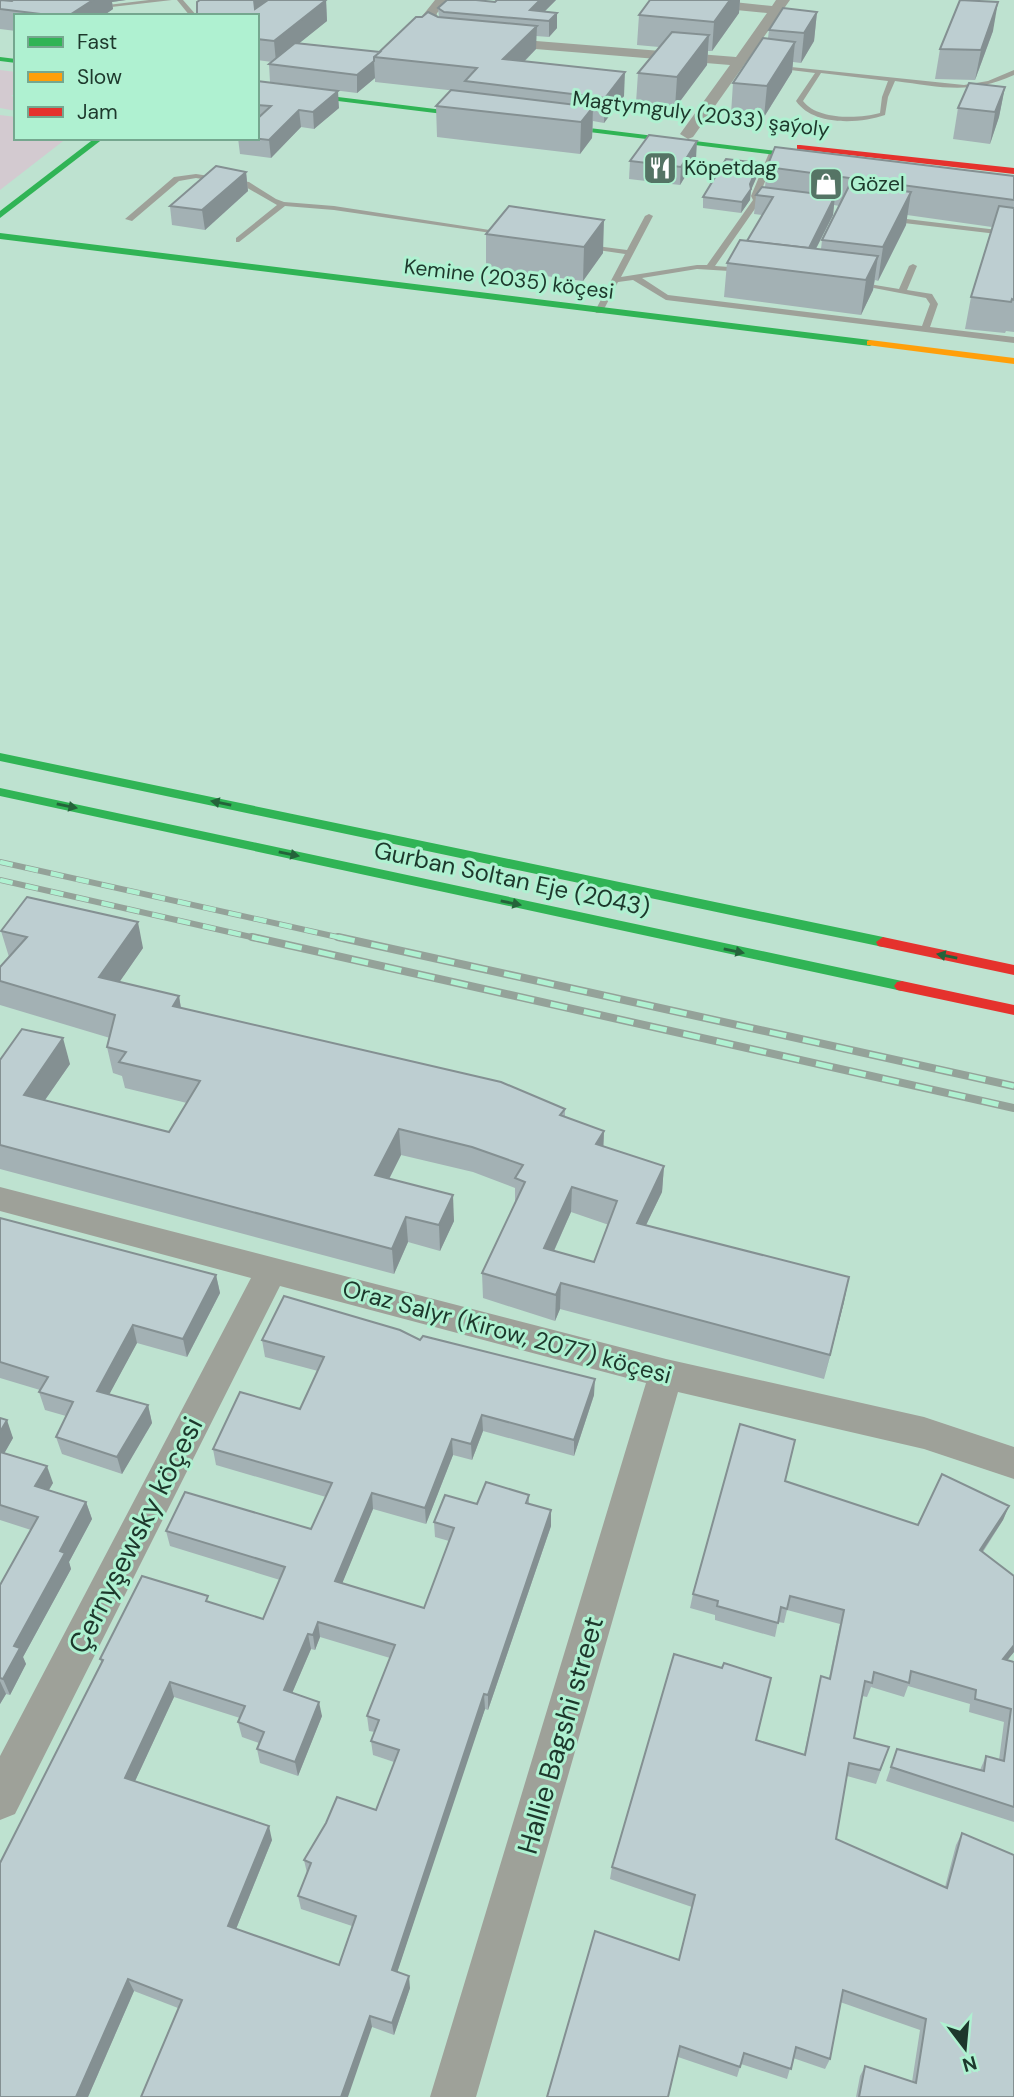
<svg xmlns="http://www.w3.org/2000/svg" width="1014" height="2097" font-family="'DM Sans',sans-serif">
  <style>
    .green { fill: #d3cad0 }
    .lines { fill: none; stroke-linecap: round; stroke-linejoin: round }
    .lane { fill: #9ea199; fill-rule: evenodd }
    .street { fill: #9ea199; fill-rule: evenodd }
    .fast { fill: #30b455; fill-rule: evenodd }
    .slow { fill: #ff9f0a; fill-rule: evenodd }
    .jam { fill: #e5322d; fill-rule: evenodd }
    .rail-far1-casing { stroke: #94a299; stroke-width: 6 }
    .rail-casing { stroke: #94a299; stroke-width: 8 }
    .rail-far1 { stroke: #aff1d1; stroke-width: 4.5; stroke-dasharray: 13; stroke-linecap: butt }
    .rail { stroke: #aff1d1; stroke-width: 5; stroke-dasharray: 17; stroke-linecap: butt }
    .wall { fill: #a3b1b4; fill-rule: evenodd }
    .shaded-wall { fill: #849092 }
    .building { fill: #bdced1; stroke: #849092; stroke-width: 2; fill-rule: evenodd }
    .oneway { fill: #24633a }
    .labels { text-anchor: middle; stroke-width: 6; stroke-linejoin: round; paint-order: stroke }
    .far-street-label { font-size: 21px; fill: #1d382c; stroke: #aff1d1 }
    .far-poi-label { font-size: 21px; fill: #1d382c; stroke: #aff1d1; text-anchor: start }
    .street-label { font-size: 24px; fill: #1d382c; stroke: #aff1d1 }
    .near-street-label { font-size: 28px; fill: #1d382c; stroke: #aff1d1 }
  </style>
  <rect width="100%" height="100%" fill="#bee2d0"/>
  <!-- green -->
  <g class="green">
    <path d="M 0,70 L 16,72 L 16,93 L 11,96 L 16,97 L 16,111 L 0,108 Z"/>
    <path d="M 0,115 L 16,117 L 16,138 L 67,138 L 0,190 Z"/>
  </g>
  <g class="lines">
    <!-- lane -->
    <g class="lane">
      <path d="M 149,0 L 172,0 L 94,9 L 91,7 Z"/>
      <path d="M 177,0 L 183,0 L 197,16 L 190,16 Z"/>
      <path d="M 772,65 L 964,85 L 988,81 L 1014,70 L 1014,75 C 970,95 941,87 895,81 L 888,97 L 885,115 C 859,124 813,126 796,101 L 815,73 L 774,68 ZM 821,73 L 888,81 L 882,97 L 880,113 C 859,119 817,120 803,101 Z"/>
      <path d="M 773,151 L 777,153 L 759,196 L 777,203 L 773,205 L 759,203 L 715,266 L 743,268 L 746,268 L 746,272 L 697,269 L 642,278 L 668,295 L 922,326 L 930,304 L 926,298 L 853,284 L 857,282 L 899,289 L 909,266 L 913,264 L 917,266 L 907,290 L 932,294 L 938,304 L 930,327 L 1014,337 L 1014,343 L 666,300 L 633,280 L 618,282 L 602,313 L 596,313 L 595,311 L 625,254 L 584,248 L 581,248 L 581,244 L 627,250 L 645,216 L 649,214 L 653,216 L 621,277 L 697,265 L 707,265 L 753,200 L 751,196 L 769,153 Z"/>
      <path d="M 196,174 L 249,182 L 276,199 L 284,202 L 334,206 L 509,233 L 505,235 L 334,210 L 285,206 L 239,242 L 236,242 L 236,238 L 277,205 L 244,186 L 196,178 L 179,181 L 132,221 L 125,219 L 174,177 Z"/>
      <path d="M 890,217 L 1014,232 L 1014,236 L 887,221 L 886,219 Z"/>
    </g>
    <!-- street -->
    <g class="street">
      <path d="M 435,0 L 450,0 L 437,13 L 435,24 L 443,31 L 454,33 L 454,39 L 434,37 L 421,26 L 423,15 Z"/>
      <path d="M 668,0 L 715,0 L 772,6 L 776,0 L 790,0 L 693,137 L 688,139 L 680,134 L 730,65 L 498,46 L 491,42 L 498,38 L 736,57 L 767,13 L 675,4 Z"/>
      <path d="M 0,1187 L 666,1359 L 924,1417 L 1014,1447 L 1014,1479 L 924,1449 L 678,1392 L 476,2097 L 430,2097 L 646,1383 L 280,1286 L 15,1814 L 0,1820 L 0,1756 L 251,1278 L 0,1211 Z"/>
    </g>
    <!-- fast -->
    <g class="fast">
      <path d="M 0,57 L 16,59 L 16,63 L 0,61 Z"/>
      <path d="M 257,87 L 825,157 L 829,159 L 825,161 L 257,91 Z"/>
      <path d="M 95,138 L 104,138 L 0,218 L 0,211 Z"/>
      <path d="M 0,233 L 870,340 L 875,343 L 870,346 L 0,239 Z"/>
      <path d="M 0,753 L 883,937 L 890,942 L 883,947 L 0,761 Z"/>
      <path d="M 0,788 L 902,981 L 910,986 L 902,991 L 0,796 Z"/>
    </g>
    <!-- slow -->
    <path class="slow" d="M 870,340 L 1014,358 L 1014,364 L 867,345 L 867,341 Z"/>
    <!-- jam -->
    <g class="jam">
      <path d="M 800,145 L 1014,168 L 1014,174 L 797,149 L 797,145 Z"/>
      <path d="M 883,937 L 1014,965 L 1014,975 L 878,946 L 876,942 Z"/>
      <path d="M 902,981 L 1014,1005 L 1014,1015 L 897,990 L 894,986 L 897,982 Z"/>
    </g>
    <!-- rail-far1 casing -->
    <g class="rail-far1-casing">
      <g id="rail-far1">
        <path d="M 0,862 L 346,939"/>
        <path d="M 0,880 L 260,939"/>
      </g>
    </g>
    <!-- rail casing -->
    <g class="rail-casing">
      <g id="rail">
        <path d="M 252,937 L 1014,1108"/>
        <path d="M 338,937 L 1014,1086"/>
      </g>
    </g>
    <!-- rail-far1 -->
    <use href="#rail-far1" class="rail-far1"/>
    <!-- rail -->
    <use href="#rail" class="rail"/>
  </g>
  <!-- wall -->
  <g class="wall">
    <path d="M 0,0 L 126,0 L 112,2 L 113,9 L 103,16 L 16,16 L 16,31 L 0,29 Z"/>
    <path d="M 326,0 L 327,21 L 299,43 L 380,52 L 439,17 L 438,8 L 495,2 L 556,0 L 545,11 L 557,13 L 557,28 L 549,37 L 536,36 L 536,49 L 525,61 L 624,96 L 604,123 L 593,121 L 592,138 L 580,154 L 437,137 L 436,106 L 466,92 L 375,82 L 375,78 L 357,93 L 270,82 L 269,64 L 272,62 L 257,60 L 257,16 Z"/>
    <path d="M 650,0 L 748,0 L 740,0 L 739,13 L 712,51 L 708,51 L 707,65 L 675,108 L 636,103 L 638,73 L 659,47 L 637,45 L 639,15 Z"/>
    <path d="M 817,12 L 814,41 L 801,63 L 793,62 L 792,72 L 764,117 L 731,114 L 733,83 L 768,38 L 769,30 Z"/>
    <path d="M 993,31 L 975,80 L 935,79 L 940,49 Z"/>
    <path d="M 257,81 L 339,108 L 314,129 L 301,127 L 271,158 L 240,154 L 238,138 L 257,138 Z"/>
    <path d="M 1005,87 L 999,117 L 990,144 L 953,139 L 958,108 Z"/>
    <path d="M 696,159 L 680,185 L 629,179 L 630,161 Z"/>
    <path d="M 759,163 L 758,174 L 751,190 L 750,200 L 741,213 L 703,208 L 703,197 Z"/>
    <path d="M 767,167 L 1014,176 L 1014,332 L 1006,331 L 1005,333 L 965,329 L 971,297 L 992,227 L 907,215 L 906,225 L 878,281 L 875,280 L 873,290 L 861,315 L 724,297 L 727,263 L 747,241 L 762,215 L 754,214 L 756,195 L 765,187 ZM 834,205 L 839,206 L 822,240 L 821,249 L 816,249 L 833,215 Z"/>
    <path d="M 246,172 L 248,191 L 205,230 L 172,225 L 170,206 Z"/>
    <path d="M 509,206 L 603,253 L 583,281 L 486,268 L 486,234 Z"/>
    <path d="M 1,931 L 143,948 L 119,982 L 179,996 L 181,1008 L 565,1109 L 565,1117 L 604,1131 L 603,1147 L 664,1166 L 662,1192 L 646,1225 L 844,1302 L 824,1379 L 560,1309 L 555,1321 L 483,1298 L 482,1273 L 515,1204 L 515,1188 L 473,1172 L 401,1155 L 389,1179 L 454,1221 L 440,1251 L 408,1242 L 394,1274 L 0,1169 L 0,1060 L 70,1064 L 45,1100 L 169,1132 L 187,1103 L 125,1088 L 122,1076 L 113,1073 L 107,1047 L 110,1038 L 0,1005 L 0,967 L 9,957 ZM 571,1212 L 609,1225 L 594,1262 L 554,1251 Z"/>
    <path d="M 0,1218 L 216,1275 L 220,1293 L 187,1357 L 137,1343 L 109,1394 L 148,1405 L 152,1423 L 122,1474 L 62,1454 L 56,1437 L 66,1416 L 45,1410 L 39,1392 L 40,1390 L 0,1378 Z"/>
    <path d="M 262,1340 L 420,1340 L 594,1395 L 574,1456 L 483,1431 L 472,1460 L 453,1455 L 426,1524 L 373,1509 L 342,1583 L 424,1608 L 449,1541 L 435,1537 L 434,1522 L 477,1504 L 529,1495 L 529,1504 L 551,1510 L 551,1526 L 488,1710 L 485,1709 L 466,1762 L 397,1972 L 410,1988 L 394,2035 L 372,2027 L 178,2008 L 134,1991 L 88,2097 L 0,2097 L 102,1664 L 100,1659 L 210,1602 L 263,1619 L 280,1580 L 170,1546 L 166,1531 L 311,1529 L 326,1497 L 216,1465 L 213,1449 L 300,1409 L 318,1371 L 265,1357 ZM 320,1637 L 390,1658 L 367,1716 L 369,1731 L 375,1732 L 371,1741 L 373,1755 L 394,1762 L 376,1810 L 304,1860 L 307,1873 L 298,1896 L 301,1909 L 352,1926 L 339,1965 L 236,1929 L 272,1840 L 135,1781 L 174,1697 L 240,1718 L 238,1722 L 242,1737 L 259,1743 L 257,1749 L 260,1763 L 298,1776 L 322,1716 L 292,1693 L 311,1649 L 315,1650 Z"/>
    <path d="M 0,1418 L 13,1438 L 4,1453 L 53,1483 L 49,1490 L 86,1502 L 92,1519 L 69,1562 L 71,1569 L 23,1657 L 26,1664 L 10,1695 L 6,1694 L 0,1704 L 0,1585 L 31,1530 L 0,1520 Z"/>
    <path d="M 786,1481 L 918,1525 L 1009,1506 L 1003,1520 L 983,1552 L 1014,1576 L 1014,1652 L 1007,1660 L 1014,1662 L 1014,1822 L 886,1781 L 897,1749 L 980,1770 L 986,1756 L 999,1760 L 1004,1722 L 969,1712 L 970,1704 L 908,1686 L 904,1697 L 871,1687 L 867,1697 L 862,1696 L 854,1738 L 889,1747 L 876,1784 L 847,1776 L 836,1839 L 945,1887 L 956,1845 L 962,1833 L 1014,2097 L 856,2097 L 860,2076 L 865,2066 L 912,2082 L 920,2030 L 840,2002 L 830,2059 L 825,2069 L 793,2058 L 787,2079 L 741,2064 L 737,2077 L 678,2057 L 679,1960 L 692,1907 L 610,1879 L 612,1867 L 756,1740 L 804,1754 L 818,1690 L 821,1676 L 829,1678 L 840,1624 L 787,1610 L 784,1623 L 778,1622 L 775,1637 L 715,1620 L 715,1615 L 690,1608 L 693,1594 Z"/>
  </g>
  <!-- shaded-wall -->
  <g class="shaded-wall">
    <path d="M 58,0 L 126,0 L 112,2 L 113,9 L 103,16 L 68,16 Z"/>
    <path d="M 254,0 L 276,0 L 255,15 Z"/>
    <path d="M 326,0 L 327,21 L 276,62 L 274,41 Z"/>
    <path d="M 540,0 L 556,0 L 536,20 L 530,10 Z"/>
    <path d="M 730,0 L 740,0 L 739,13 L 712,51 L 714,22 Z"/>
    <path d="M 998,2 L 993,31 L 975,80 L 981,50 Z"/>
    <path d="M 817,12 L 814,41 L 801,63 L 804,33 Z"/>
    <path d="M 557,13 L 557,28 L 549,37 L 549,21 Z"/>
    <path d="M 537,26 L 536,49 L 503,83 L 503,59 Z"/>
    <path d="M 709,35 L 707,65 L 675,108 L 677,77 Z"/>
    <path d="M 795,42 L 792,72 L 764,117 L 767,86 Z"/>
    <path d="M 374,61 L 375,78 L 357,93 L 357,75 Z"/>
    <path d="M 625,72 L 624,96 L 604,123 L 605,98 Z"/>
    <path d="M 1005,87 L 999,117 L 990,144 L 995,112 Z"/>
    <path d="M 338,91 L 339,108 L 314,129 L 313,112 Z"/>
    <path d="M 593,107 L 592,138 L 580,154 L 581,122 Z"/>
    <path d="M 299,110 L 301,127 L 271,158 L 269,140 Z"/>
    <path d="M 697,141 L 696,159 L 680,185 L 681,167 Z"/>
    <path d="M 759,163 L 758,174 L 751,190 L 750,200 L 741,213 L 742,202 Z"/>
    <path d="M 246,172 L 248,191 L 205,230 L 202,210 Z"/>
    <path d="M 911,192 L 906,225 L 878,281 L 883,247 Z"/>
    <path d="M 835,196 L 833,215 L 804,272 L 807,252 Z"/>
    <path d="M 604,220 L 603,253 L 583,281 L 584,247 Z"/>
    <path d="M 878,256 L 873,290 L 861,315 L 866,280 Z"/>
    <path d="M 138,922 L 143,948 L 105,1003 L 99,977 Z"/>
    <path d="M 179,996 L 183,1022 L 173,1006 Z"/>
    <path d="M 63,1038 L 70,1064 L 31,1120 L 24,1095 Z"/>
    <path d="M 399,1129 L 401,1155 L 378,1201 L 375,1175 Z"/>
    <path d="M 604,1131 L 603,1156 L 596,1144 Z"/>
    <path d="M 664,1166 L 662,1192 L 635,1248 L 637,1223 Z"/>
    <path d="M 572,1187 L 571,1212 L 544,1273 L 544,1248 Z"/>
    <path d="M 453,1195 L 454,1221 L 440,1251 L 439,1225 Z"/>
    <path d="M 406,1217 L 408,1242 L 394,1274 L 392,1249 Z"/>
    <path d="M 216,1275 L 220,1293 L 187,1357 L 183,1339 Z"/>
    <path d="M 849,1277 L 844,1302 L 824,1379 L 830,1355 Z"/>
    <path d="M 561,1283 L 560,1309 L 555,1321 L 556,1295 Z"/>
    <path d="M 133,1325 L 137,1343 L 102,1408 L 97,1391 Z"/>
    <path d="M 595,1379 L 594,1395 L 574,1456 L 574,1440 Z"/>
    <path d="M 148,1405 L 152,1423 L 122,1474 L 117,1457 Z"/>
    <path d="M 482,1415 L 483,1431 L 472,1460 L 471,1444 Z"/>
    <path d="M 7,1420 L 13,1438 L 0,1461 L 0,1432 Z"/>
    <path d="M 452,1439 L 453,1455 L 426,1524 L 425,1508 Z"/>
    <path d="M 47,1466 L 53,1483 L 41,1503 L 35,1486 Z"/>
    <path d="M 372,1493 L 373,1509 L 337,1596 L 335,1581 Z"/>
    <path d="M 86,1502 L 92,1519 L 69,1562 L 71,1569 L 23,1657 L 26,1664 L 10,1695 L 3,1679 L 14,1646 L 60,1551 Z"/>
    <path d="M 1009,1506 L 1003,1520 L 974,1564 L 980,1550 Z"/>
    <path d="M 551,1510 L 551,1526 L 488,1710 L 488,1695 Z"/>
    <path d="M 318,1622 L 320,1637 L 315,1650 L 313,1635 Z"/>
    <path d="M 308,1634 L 311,1649 L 287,1705 L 284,1690 Z"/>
    <path d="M 1014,1645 L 1014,1652 L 997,1673 L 1003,1659 Z"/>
    <path d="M 0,1681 L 6,1694 L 0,1704 Z"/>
    <path d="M 170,1682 L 174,1697 L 130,1792 L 125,1778 Z"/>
    <path d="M 484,1694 L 485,1709 L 394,1982 L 392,1970 Z"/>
    <path d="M 319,1702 L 322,1716 L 298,1776 L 295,1762 Z"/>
    <path d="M 269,1826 L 272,1840 L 232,1939 L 228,1926 Z"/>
    <path d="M 409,1976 L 410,1988 L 394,2035 L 392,2023 Z"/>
    <path d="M 128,1979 L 134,1991 L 88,2097 L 76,2097 Z"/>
    <path d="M 370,2016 L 372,2027 L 348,2097 L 341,2097 Z"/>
  </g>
  <!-- building -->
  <g class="building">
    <path d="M 0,0 L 12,1 L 13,0 L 93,0 L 68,16 L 57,16 L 0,9 Z"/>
    <path d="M 200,0 L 254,0 L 255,9 L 268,0 L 326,0 L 274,41 L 257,39 L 257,16 L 197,16 L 197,2 Z"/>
    <path d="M 447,0 L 476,0 L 495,2 L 497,0 L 540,0 L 530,10 L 557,13 L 549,21 L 444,12 L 438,8 Z"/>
    <path d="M 650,0 L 730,0 L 714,22 L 639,15 Z"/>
    <path d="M 960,0 L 998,2 L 981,50 L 940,49 Z"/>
    <path d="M 783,8 L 817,12 L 804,33 L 769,30 Z"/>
    <path d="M 428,12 L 438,17 L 537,26 L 503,59 L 625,72 L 605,98 L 465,81 L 477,68 L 374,57 L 416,17 L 422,17 Z"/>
    <path d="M 672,32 L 709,35 L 677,77 L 638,73 Z"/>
    <path d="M 763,38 L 795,42 L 767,86 L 733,83 Z"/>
    <path d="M 295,43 L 380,52 L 374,57 L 374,61 L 357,75 L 269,64 Z"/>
    <path d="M 257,81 L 338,91 L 313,112 L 299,110 L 269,140 L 251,138 L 257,138 L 257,119 L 271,106 L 257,105 Z"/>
    <path d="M 969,83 L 1005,87 L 995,112 L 958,108 Z"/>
    <path d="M 451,90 L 593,107 L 581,122 L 436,106 Z"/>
    <path d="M 649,135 L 697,141 L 681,167 L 630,161 Z"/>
    <path d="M 775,147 L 1014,176 L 1014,200 L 767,167 Z"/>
    <path d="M 726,159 L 759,163 L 750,184 L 751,189 L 742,202 L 703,197 Z"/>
    <path d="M 216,166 L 246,172 L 202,210 L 170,206 Z"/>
    <path d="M 850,184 L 911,192 L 883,247 L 822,240 Z"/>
    <path d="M 762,187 L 835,196 L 809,248 L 747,241 L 773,197 L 756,195 Z"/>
    <path d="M 509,206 L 604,220 L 584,247 L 486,234 Z"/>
    <path d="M 999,206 L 1014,208 L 1014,300 L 1012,299 L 1011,302 L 971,297 Z"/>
    <path d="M 740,240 L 878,256 L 866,280 L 727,263 Z"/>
    <path d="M 27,897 L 138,922 L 99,977 L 179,996 L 173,1006 L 501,1082 L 565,1109 L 560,1115 L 604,1131 L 596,1144 L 664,1166 L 637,1223 L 849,1277 L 830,1355 L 561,1283 L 556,1295 L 482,1273 L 525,1182 L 515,1178 L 523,1165 L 472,1147 L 399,1129 L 375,1175 L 453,1195 L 439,1225 L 406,1217 L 392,1249 L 0,1145 L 0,1060 L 22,1029 L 63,1038 L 24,1095 L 169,1132 L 200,1081 L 119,1062 L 126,1052 L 107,1047 L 115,1015 L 0,981 L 0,967 L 27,937 L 1,931 ZM 572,1187 L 617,1201 L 594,1262 L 544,1248 Z"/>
    <path d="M 0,1218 L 216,1275 L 183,1339 L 133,1325 L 97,1391 L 148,1405 L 117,1457 L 56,1437 L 73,1402 L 39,1392 L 48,1377 L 0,1362 Z"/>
    <path d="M 284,1296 L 400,1330 L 420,1340 L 423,1336 L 595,1379 L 574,1440 L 482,1415 L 471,1444 L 452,1439 L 425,1508 L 372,1493 L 335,1581 L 424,1608 L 454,1528 L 434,1522 L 445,1495 L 477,1504 L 486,1482 L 529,1495 L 526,1503 L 551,1510 L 488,1695 L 484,1694 L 392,1970 L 409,1976 L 392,2023 L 370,2016 L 341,2097 L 141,2097 L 182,2000 L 128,1979 L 76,2097 L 0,2097 L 0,1863 L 103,1660 L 100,1659 L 142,1576 L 208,1596 L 206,1601 L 263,1619 L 285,1567 L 166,1531 L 185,1492 L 311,1529 L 332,1483 L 213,1449 L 240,1392 L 300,1409 L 324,1357 L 262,1340 ZM 318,1622 L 395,1645 L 367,1716 L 379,1720 L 371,1741 L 399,1750 L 376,1810 L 337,1797 L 326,1823 L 304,1860 L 311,1863 L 298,1896 L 356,1916 L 339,1965 L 228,1926 L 269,1826 L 125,1778 L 170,1682 L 245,1706 L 238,1722 L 264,1732 L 257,1749 L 295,1762 L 319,1702 L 284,1690 L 308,1634 L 313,1635 Z"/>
    <path d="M 0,1418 L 7,1420 L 0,1432 Z"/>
    <path d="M 740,1424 L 795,1440 L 785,1481 L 918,1525 L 942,1474 L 1009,1506 L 980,1550 L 1014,1576 L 1014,1645 L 1003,1659 L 1014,1662 L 1014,1807 L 891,1767 L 897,1749 L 984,1771 L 986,1756 L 1004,1761 L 1011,1709 L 975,1699 L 976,1690 L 911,1671 L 909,1683 L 874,1672 L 872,1683 L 865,1681 L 854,1738 L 889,1747 L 880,1770 L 849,1763 L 836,1839 L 947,1888 L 962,1833 L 1014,1855 L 1014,2097 L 859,2097 L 865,2066 L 916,2083 L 926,2019 L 843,1990 L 830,2059 L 796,2047 L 791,2069 L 744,2053 L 740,2067 L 680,2046 L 668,2097 L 547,2097 L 595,1931 L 679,1960 L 695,1895 L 612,1867 L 674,1654 L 722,1668 L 724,1663 L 771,1678 L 756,1740 L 805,1755 L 821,1676 L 830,1679 L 844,1610 L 790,1596 L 787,1609 L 781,1607 L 778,1623 L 717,1606 L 718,1601 L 693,1594 Z"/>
    <path d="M 0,1452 L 47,1466 L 35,1486 L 86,1502 L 60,1551 L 65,1553 L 14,1646 L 20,1648 L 3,1679 L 0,1678 L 0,1585 L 38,1517 L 0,1505 Z"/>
  </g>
  <!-- one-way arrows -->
  <defs><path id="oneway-solid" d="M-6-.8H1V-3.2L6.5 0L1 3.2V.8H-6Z" transform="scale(1.75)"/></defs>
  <g class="oneway">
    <use href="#oneway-solid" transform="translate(221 803) rotate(-168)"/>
    <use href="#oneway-solid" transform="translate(67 806) rotate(12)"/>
    <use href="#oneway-solid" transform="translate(289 854) rotate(12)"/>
    <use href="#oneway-solid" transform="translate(511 903) rotate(12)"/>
    <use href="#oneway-solid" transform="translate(734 951) rotate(12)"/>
    <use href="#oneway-solid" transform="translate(947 956) rotate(-168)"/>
  </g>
  <!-- icons -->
  <defs>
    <g id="restaurant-square" transform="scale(1.75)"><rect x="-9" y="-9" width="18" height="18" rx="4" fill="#557465" stroke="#aff1d1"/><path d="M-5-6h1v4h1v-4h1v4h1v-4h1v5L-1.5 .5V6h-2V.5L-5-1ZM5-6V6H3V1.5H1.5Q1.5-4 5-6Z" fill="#fff"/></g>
    <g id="shop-square" transform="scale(1.75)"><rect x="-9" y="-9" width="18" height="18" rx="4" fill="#557465" stroke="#aff1d1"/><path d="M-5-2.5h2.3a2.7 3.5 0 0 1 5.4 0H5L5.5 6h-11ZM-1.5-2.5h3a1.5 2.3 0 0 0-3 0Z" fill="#fff"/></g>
  </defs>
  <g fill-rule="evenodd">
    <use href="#restaurant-square" x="660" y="168"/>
    <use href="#shop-square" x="826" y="184"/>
  </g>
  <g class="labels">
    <!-- far-street labels -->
    <g class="far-street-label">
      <text transform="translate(701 114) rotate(7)" y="7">Magtymguly (2033) şaýoly</text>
      <text transform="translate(509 279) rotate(7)" y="7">Kemine (2035) köçesi</text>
    </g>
    <!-- far-poi labels -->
    <g class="far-poi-label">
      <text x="684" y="175">Köpetdag</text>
      <text x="850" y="191">Gözel</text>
    </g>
    <!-- street labels -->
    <g class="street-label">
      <text transform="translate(512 879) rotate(12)" y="8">Gurban Soltan Eje (2043)</text>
      <text transform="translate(507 1332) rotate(15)" y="8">Oraz Salyr (Kirow, 2077) köçesi</text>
    </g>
    <!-- near-street labels -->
    <g class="near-street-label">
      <text transform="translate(135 1535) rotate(-63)" y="10">Çernyşewsky köçesi</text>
      <text transform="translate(560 1735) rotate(-74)" y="10">Hallie Bagshi street</text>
    </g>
  </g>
  <!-- legend -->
  <rect x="14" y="14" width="245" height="126" fill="#aff1d1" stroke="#75a78f" stroke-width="2"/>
  <rect x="28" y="37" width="35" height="10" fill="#30b455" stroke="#75a78f" stroke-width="2"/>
  <text x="77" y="49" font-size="21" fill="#1d382c">Fast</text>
  <rect x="28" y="72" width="35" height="10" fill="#ff9f0a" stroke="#75a78f" stroke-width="2"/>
  <text x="77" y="84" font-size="21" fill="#1d382c">Slow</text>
  <rect x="28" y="107" width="35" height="10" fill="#e5322d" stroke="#75a78f" stroke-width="2"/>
  <text x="77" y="119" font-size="21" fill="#1d382c">Jam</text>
  <!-- north arrow -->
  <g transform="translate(965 2048) rotate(164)" stroke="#aff1d1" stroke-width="5" paint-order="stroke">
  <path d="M0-5L12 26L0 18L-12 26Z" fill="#1d382c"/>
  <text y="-10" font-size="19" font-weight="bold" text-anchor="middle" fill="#1d382c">N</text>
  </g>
</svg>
